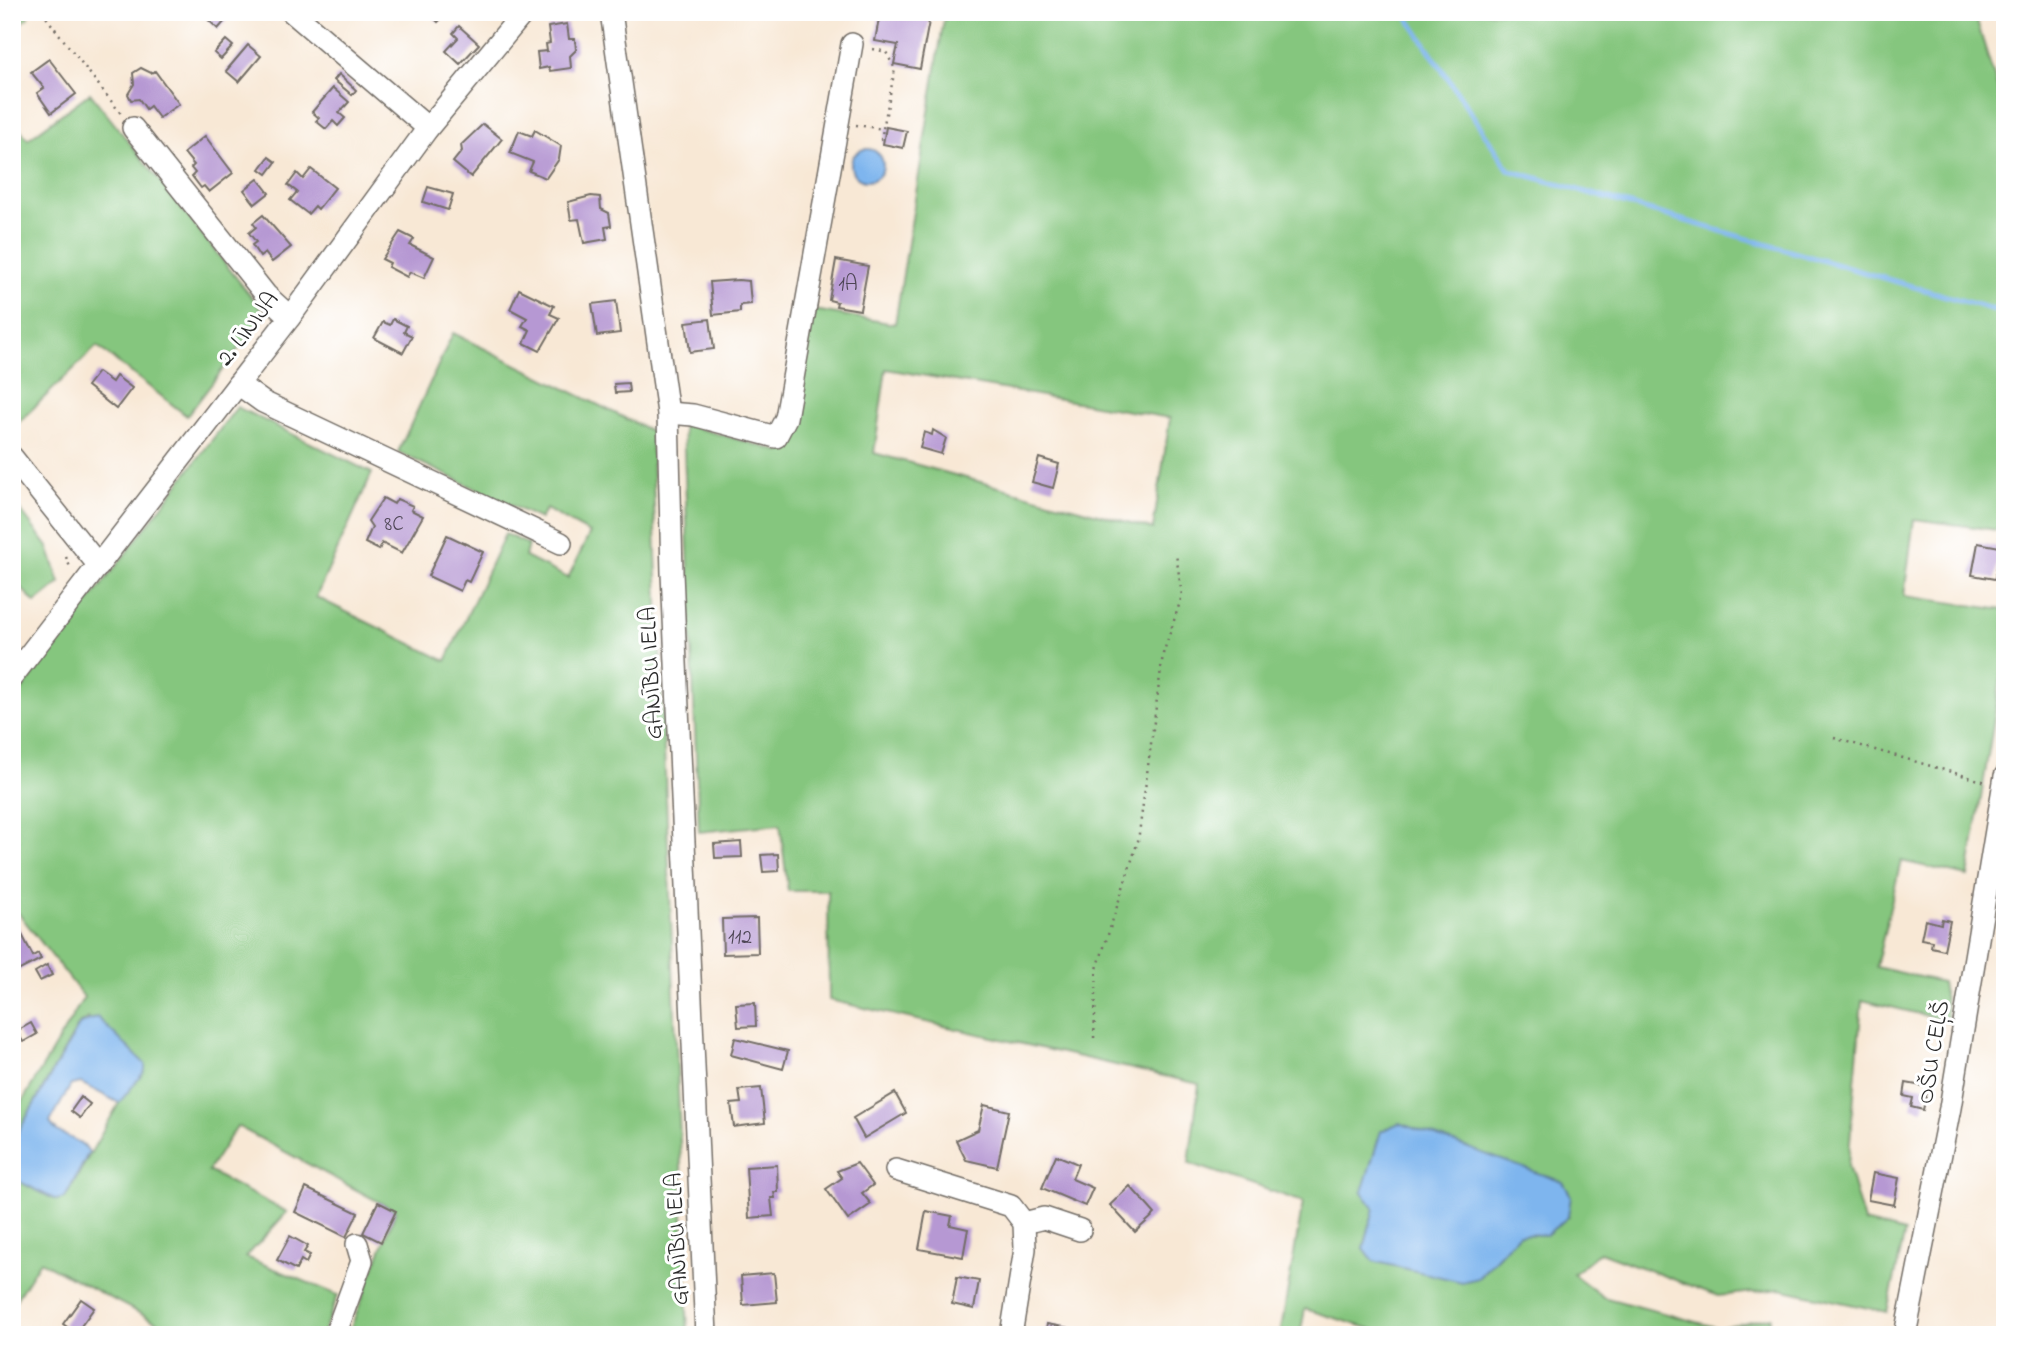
<svg xmlns="http://www.w3.org/2000/svg" width="2017" height="1347" font-family="'Indie Flower',sans-serif">
  <style>
    .green { fill: #85c67e; stroke: #587854; stroke-width: 2; fill-rule: evenodd }
    .water { fill: #7eb5ee; stroke: #54708c; stroke-width: 2 }
    .lines { fill: none; stroke-linecap: round; stroke-linejoin: round }
    .stream { stroke: #7eb5ee; stroke-width: 5 }
    .building { fill: #b698d3 }
    .minor-casing { stroke: #736d66; stroke-width: 24 }
    .path { stroke: #736d66; stroke-width: 2.5; stroke-dasharray: 2 5; stroke-linecap: butt }
    .minor { stroke: #fff; stroke-width: 21 }
    .labels { text-anchor: middle; stroke-width: 6; stroke-linejoin: round; paint-order: stroke }
    .number-label { font-size: 21px; fill: #4e4655 }
    .street-label { font-size: 24px; fill: #2b2b2b; stroke: #fff }
  </style>
  <rect width="100%" height="100%" fill="#fff"/>
  <filter id="ink" filterUnits="userSpaceOnUse"><feTurbulence type="fractalNoise" baseFrequency=".0143" numOctaves="2"/><feDisplacementMap in="SourceGraphic" scale="14" xChannelSelector="R" yChannelSelector="G"/><feConvolveMatrix kernelMatrix="1 2 1 2 8 2 1 2 1" color-interpolation-filters="sRGB"/></filter>
  <filter id="wash" filterUnits="userSpaceOnUse"><feTurbulence type="fractalNoise" baseFrequency=".00686" numOctaves="4" result="noise"/><feDisplacementMap in="SourceGraphic" scale="28" xChannelSelector="R" yChannelSelector="G"/><feGaussianBlur stdDeviation="1.57" result="paint"/><feColorMatrix in="noise" values="0 0 0 0 0 0 0 0 0 0 0 0 0 0 0 0 0 1.4 0 .05"/><feComposite in="paint" operator="in"/></filter>
  <g filter="url(#wash)">
    <rect width="100%" height="100%" fill="#f8e8d5"/>
    <!-- green -->
    <g class="green">
      <path d="M 12,12 L 27,12 L 29,17 L 12,30 Z"/>
      <path d="M 945,12 L 1974,12 L 2005,112 L 2005,531 L 1914,519 L 1904,596 L 2005,610 L 2005,653 L 1968,876 L 1901,861 L 1876,967 L 1942,982 L 1948,1021 L 1862,1000 L 1848,1166 L 1864,1222 L 1905,1232 L 1887,1312 L 1780,1289 L 1718,1296 L 1600,1252 L 1573,1274 L 1603,1297 L 1719,1328 L 1771,1317 L 1767,1335 L 1391,1335 L 1305,1309 L 1300,1335 L 1280,1335 L 1303,1202 L 1189,1163 L 1199,1084 L 829,1000 L 828,891 L 788,891 L 780,824 L 699,832 L 683,424 L 782,452 L 814,310 L 895,324 ZM 886,369 L 1170,418 L 1153,529 L 874,453 ZM 1374,1208 L 1568,1217 L 1546,1235 L 1519,1234 L 1478,1278 L 1364,1249 Z"/>
      <path d="M 90,93 L 265,314 L 187,416 L 97,346 L 12,429 L 12,119 L 28,139 Z"/>
      <path d="M 453,333 L 651,431 L 688,1335 L 348,1335 L 396,1211 L 237,1126 L 208,1171 L 287,1212 L 246,1257 L 338,1295 L 322,1335 L 162,1335 L 166,1327 L 40,1261 L 12,1306 L 12,1178 L 56,1200 L 65,1198 L 119,1103 L 144,1071 L 88,1018 L 79,1024 L 12,1143 L 12,1119 L 84,997 L 12,905 L 12,703 L 237,407 L 372,473 L 316,597 L 446,661 L 505,534 L 528,544 L 525,557 L 568,578 L 590,533 L 546,509 L 540,519 L 398,452 Z"/>
      <path d="M 12,499 L 48,547 L 60,583 L 35,603 L 12,578 Z"/>
    </g>
    <!-- water -->
    <g class="water">
      <circle cx="867" cy="165" r="16"/>
      <path d="M 97,1017 L 145,1064 L 145,1071 L 119,1103 L 81,1083 L 71,1085 L 50,1122 C 57,1138 81,1137 89,1152 L 65,1198 L 56,1200 L 12,1178 L 12,1143 L 80,1024 Z"/>
      <path d="M 1399,1123 L 1563,1182 L 1571,1196 L 1568,1217 L 1546,1235 L 1519,1234 L 1478,1278 L 1462,1282 L 1373,1261 L 1364,1249 L 1374,1208 L 1362,1192 L 1381,1131 Z"/>
    </g>
    <g class="lines">
      <!-- stream -->
      <path class="stream" d="M 1404,12 L 1509,170 L 2005,313"/>
    </g>
    <g id="blocks">
      <!-- building -->
      <g class="building">
        <path d="M 200,12 L 233,12 L 218,29 Z"/>
        <path d="M 428,12 L 448,12 L 438,22 Z"/>
        <path d="M 903,12 L 930,16 L 920,69 L 894,64 L 898,45 L 875,41 L 880,13 L 902,17 Z"/>
        <path d="M 567,24 L 569,39 L 575,39 L 576,50 L 570,56 L 571,68 L 550,71 L 549,67 L 539,69 L 537,52 L 547,51 L 546,44 L 550,43 L 548,27 Z"/>
        <path d="M 459,26 L 479,44 L 460,64 L 446,51 L 458,38 L 453,33 Z"/>
        <path d="M 226,40 L 233,46 L 221,59 L 214,53 Z"/>
        <path d="M 248,45 L 261,56 L 239,82 L 226,71 Z"/>
        <path d="M 49,59 L 76,94 L 51,113 L 37,93 L 44,88 L 31,72 Z"/>
        <path d="M 141,68 L 151,73 L 155,71 L 179,104 L 159,118 L 150,106 L 146,109 L 139,99 L 131,100 L 128,94 L 134,84 L 133,73 Z"/>
        <path d="M 339,74 L 356,90 L 352,95 L 334,80 Z"/>
        <path d="M 333,88 L 349,102 L 339,113 L 345,118 L 338,126 L 333,121 L 326,129 L 316,121 L 319,118 L 312,112 Z"/>
        <path d="M 483,124 L 502,139 L 471,177 L 453,162 L 462,151 L 461,145 Z"/>
        <path d="M 886,127 L 907,131 L 903,148 L 883,144 Z"/>
        <path d="M 535,130 L 561,146 L 559,159 L 546,178 L 529,171 L 533,162 L 510,153 L 519,131 L 532,136 Z"/>
        <path d="M 205,136 L 233,173 L 209,192 L 204,186 L 201,188 L 192,176 L 195,173 L 191,168 L 194,165 L 184,153 Z"/>
        <path d="M 269,157 L 276,162 L 267,174 L 260,169 Z"/>
        <path d="M 311,169 L 335,188 L 318,209 L 315,206 L 308,214 L 290,200 L 297,192 L 288,185 L 297,173 L 303,179 Z"/>
        <path d="M 258,179 L 269,193 L 255,204 L 244,190 Z"/>
        <path d="M 428,187 L 453,194 L 448,210 L 423,202 Z"/>
        <path d="M 591,196 L 600,197 L 601,209 L 609,213 L 611,226 L 605,227 L 607,239 L 584,243 L 579,219 L 571,220 L 568,202 Z"/>
        <path d="M 263,215 L 291,247 L 272,262 L 265,253 L 260,257 L 252,245 L 256,242 L 249,233 L 256,227 L 253,223 Z"/>
        <path d="M 400,232 L 414,239 L 410,245 L 434,257 L 424,278 L 410,272 L 407,277 L 388,267 L 390,263 L 382,259 Z"/>
        <path d="M 836,260 L 868,266 L 860,310 L 836,306 L 837,302 L 829,300 Z"/>
        <path d="M 738,280 L 749,281 L 751,304 L 740,305 L 740,312 L 713,315 L 710,282 Z"/>
        <path d="M 519,289 L 554,306 L 550,314 L 559,318 L 540,351 L 524,343 L 530,330 L 522,326 L 527,318 L 510,309 Z"/>
        <path d="M 616,301 L 620,333 L 597,336 L 592,304 Z"/>
        <path d="M 393,319 L 407,326 L 404,332 L 412,336 L 403,353 L 374,338 L 383,322 L 390,325 Z"/>
        <path d="M 710,319 L 714,349 L 690,352 L 686,322 Z"/>
        <path d="M 98,372 L 112,382 L 116,376 L 132,388 L 116,409 L 87,386 Z"/>
        <path d="M 628,383 L 629,392 L 615,393 L 614,384 Z"/>
        <path d="M 933,430 L 946,438 L 941,454 L 920,448 L 924,432 L 932,435 Z"/>
        <path d="M 1039,458 L 1059,464 L 1053,488 L 1032,482 Z"/>
        <path d="M 383,498 L 394,504 L 397,499 L 413,506 L 411,510 L 423,516 L 402,553 L 382,543 L 379,550 L 365,543 L 372,527 L 368,521 Z"/>
        <path d="M 447,535 L 483,552 L 469,582 L 465,580 L 460,591 L 428,576 Z"/>
        <path d="M 1978,543 L 2000,547 L 1995,579 L 1972,575 Z"/>
        <path d="M 741,842 L 742,857 L 715,858 L 714,844 Z"/>
        <path d="M 778,854 L 779,871 L 763,872 L 761,855 Z"/>
        <path d="M 757,918 L 758,953 L 723,954 L 722,919 Z"/>
        <path d="M 1942,919 L 1950,921 L 1944,950 L 1931,947 L 1932,941 L 1921,939 L 1925,920 L 1941,924 Z"/>
        <path d="M 15,921 L 33,956 L 38,953 L 41,959 L 14,973 L 12,923 Z"/>
        <path d="M 47,965 L 52,975 L 40,981 L 35,972 Z"/>
        <path d="M 755,1003 L 756,1026 L 738,1027 L 736,1004 Z"/>
        <path d="M 31,1023 L 37,1034 L 23,1042 L 17,1031 Z"/>
        <path d="M 735,1038 L 788,1051 L 783,1069 L 731,1055 Z"/>
        <path d="M 1906,1083 L 1928,1087 L 1923,1110 L 1911,1107 L 1913,1098 L 1904,1096 Z"/>
        <path d="M 761,1088 L 765,1123 L 734,1127 L 731,1104 L 741,1103 L 739,1090 Z"/>
        <path d="M 895,1093 L 906,1113 L 864,1138 L 853,1118 Z"/>
        <path d="M 81,1097 L 90,1104 L 80,1118 L 71,1111 Z"/>
        <path d="M 984,1105 L 1009,1111 L 997,1167 L 966,1160 L 956,1140 L 978,1130 Z"/>
        <path d="M 1056,1155 L 1078,1164 L 1072,1179 L 1093,1188 L 1085,1206 L 1042,1188 Z"/>
        <path d="M 857,1163 L 873,1185 L 862,1193 L 871,1204 L 848,1220 L 826,1189 L 842,1178 L 837,1171 Z"/>
        <path d="M 777,1165 L 778,1192 L 774,1192 L 775,1198 L 771,1198 L 773,1216 L 749,1218 L 746,1167 Z"/>
        <path d="M 1873,1173 L 1899,1178 L 1894,1205 L 1868,1200 Z"/>
        <path d="M 1130,1186 L 1155,1214 L 1135,1232 L 1110,1205 Z"/>
        <path d="M 306,1188 L 358,1213 L 346,1237 L 295,1212 Z"/>
        <path d="M 378,1202 L 396,1211 L 381,1242 L 363,1233 Z"/>
        <path d="M 926,1211 L 952,1216 L 950,1225 L 968,1229 L 963,1257 L 919,1249 Z"/>
        <path d="M 290,1236 L 308,1246 L 304,1252 L 310,1255 L 306,1263 L 301,1260 L 296,1270 L 277,1260 Z"/>
        <path d="M 774,1273 L 777,1302 L 743,1305 L 741,1276 Z"/>
        <path d="M 957,1277 L 979,1281 L 974,1309 L 952,1304 Z"/>
        <path d="M 81,1299 L 94,1308 L 76,1333 L 63,1324 Z"/>
        <path d="M 1047,1324 L 1075,1329 L 1074,1335 L 1045,1335 Z"/>
      </g>
    </g>
  </g>
  <g filter="url(#ink)">
    <use href="#blocks" fill-opacity="0" stroke="#736d66" stroke-width="2"/>
    <g class="lines">
      <!-- minor casing -->
      <g class="minor-casing">
        <g id="minor">
          <path d="M 292,12 L 428,128"/>
          <path d="M 611,12 L 668,413 L 672,573 L 706,1335"/>
          <path d="M 133,128 L 266,295 L 290,317"/>
          <path d="M 238,384 L 263,402 L 561,543"/>
          <path d="M 668,413 L 693,415 L 776,437 L 786,418 L 852,44"/>
          <path d="M 12,457 L 99,566"/>
          <path d="M 12,677 L 290,317 L 428,128 L 524,12"/>
          <path d="M 896,1170 L 1011,1206 L 1024,1223 L 1025,1249 L 1011,1335"/>
          <path d="M 1024,1223 L 1044,1218 L 1080,1230"/>
          <path d="M 335,1335 L 362,1261 L 357,1244"/>
          <path d="M 1905,1335 L 1950,1108 L 2005,776"/>
        </g>
      </g>
      <!-- path -->
      <g class="path">
        <path d="M 42,12 L 122,115"/>
        <path d="M 856,125 L 883,129 L 895,69 L 886,52 L 869,48"/>
        <path d="M 881,140 L 883,129"/>
        <path d="M 66,557 L 70,567"/>
        <path d="M 1834,738 L 1986,782"/>
        <path d="M 1094,1038 L 1097,969 L 1138,841 L 1163,654 L 1182,596 L 1176,554"/>
      </g>
      <!-- minor -->
      <use href="#minor" class="minor"/>
    </g>
  </g>
  <g class="labels">
    <!-- number labels -->
    <g class="number-label">
      <text x="848" y="290">1A</text>
      <text x="394" y="530">8C</text>
      <text x="740" y="943">112</text>
    </g>
    <!-- street labels -->
    <g class="street-label">
      <text transform="translate(247 328) rotate(-53)" y="8">2. LĪNIJA</text>
      <text transform="translate(650 673) rotate(-93)" y="8">GANĪBU IELA</text>
      <text transform="translate(1932 1052) rotate(-81)" y="8">OŠU CEĻŠ</text>
      <text transform="translate(676 1239) rotate(-93)" y="8">GANĪBU IELA</text>
    </g>
  </g>
  <!-- margin -->
  <rect width="2017" height="1347" fill="none" stroke="#fff" stroke-width="42"/>
</svg>
